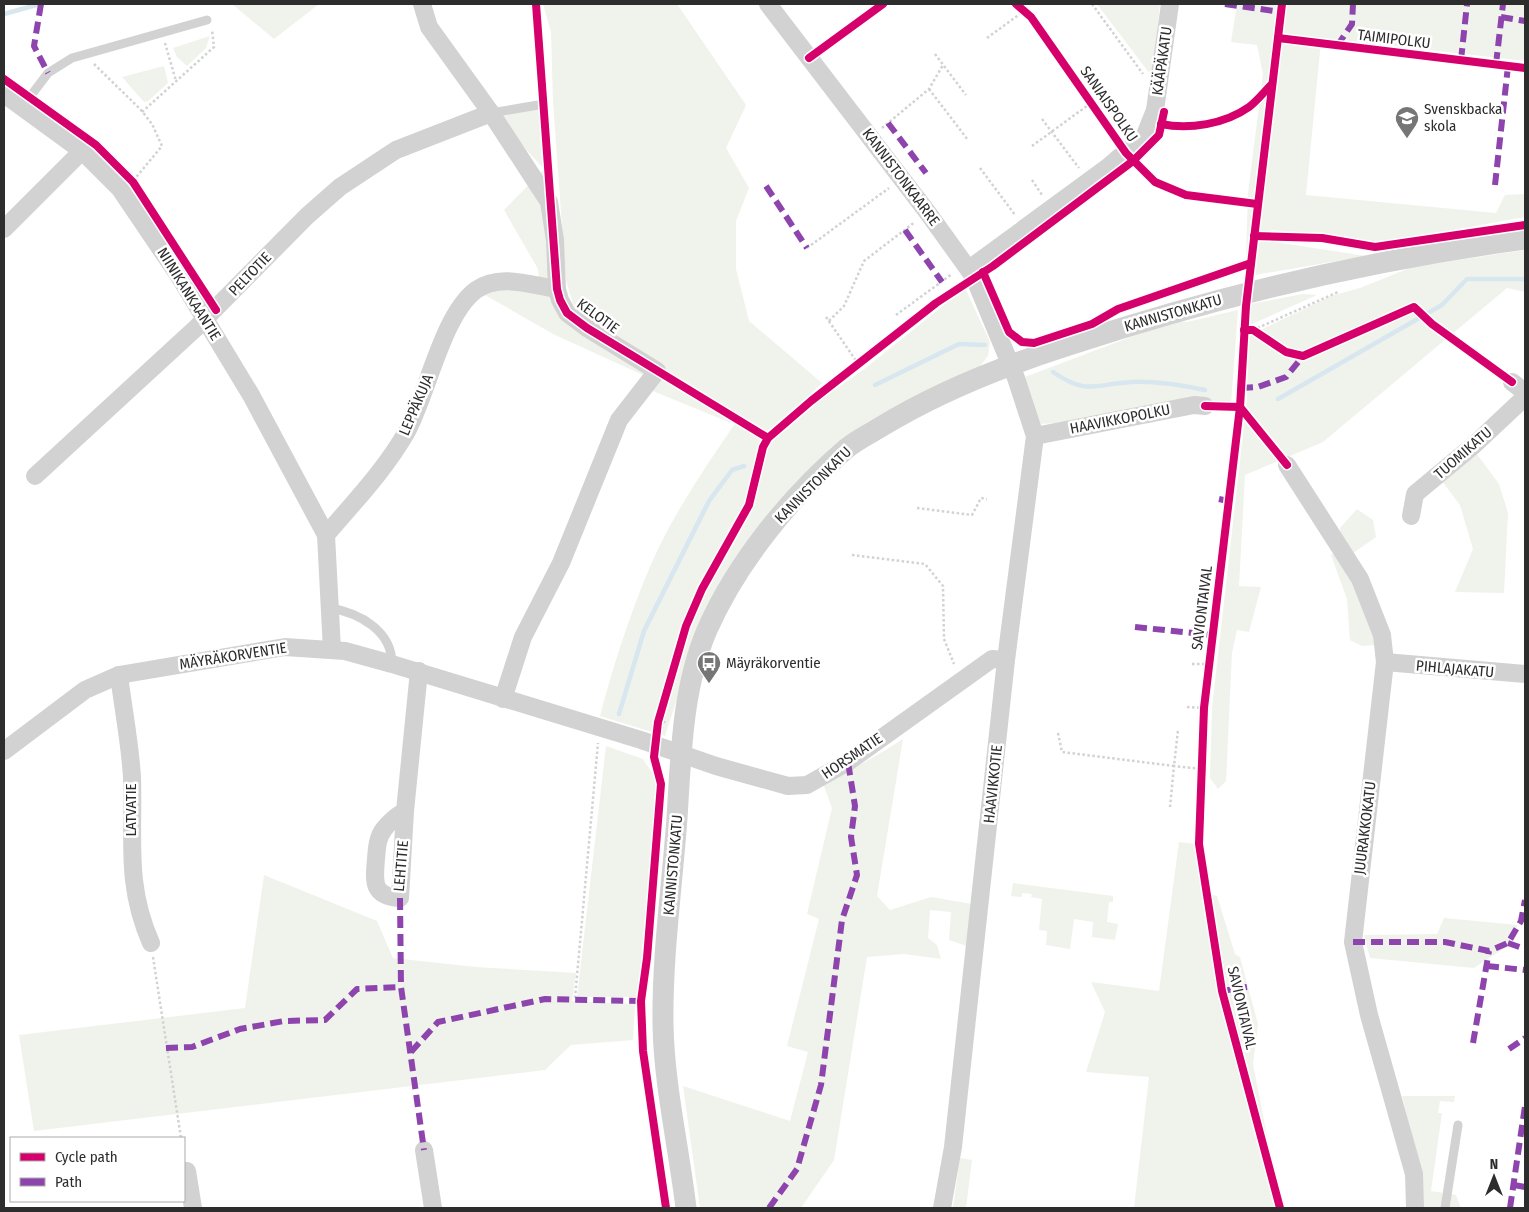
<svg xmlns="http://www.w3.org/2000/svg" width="1529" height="1212" font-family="'Fira Sans Condensed',sans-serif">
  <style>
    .green { fill: #f0f3eb }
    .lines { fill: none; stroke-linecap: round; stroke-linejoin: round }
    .stream { stroke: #d8e6f0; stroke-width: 4.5 }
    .path { stroke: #d2d2d2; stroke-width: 2.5; stroke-dasharray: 2.5 2.5; stroke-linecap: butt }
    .service { stroke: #d2d2d2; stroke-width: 9 }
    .minor { stroke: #d2d2d2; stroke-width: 18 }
    .tertiary { stroke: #d2d2d2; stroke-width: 21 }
    .quiet { stroke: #8e44ad; stroke-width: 6; stroke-dasharray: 12 6; stroke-linecap: butt }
    .cycleway-casing { stroke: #fff; stroke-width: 11 }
    .cycleway { stroke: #d6006c; stroke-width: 8 }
    .labels { text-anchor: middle; stroke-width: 5; stroke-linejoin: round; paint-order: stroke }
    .street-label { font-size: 15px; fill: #2d2d2d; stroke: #fff }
    .poi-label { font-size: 15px; fill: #2d2d2d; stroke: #fff; text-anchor: start }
  </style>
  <rect width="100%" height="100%" fill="#fff"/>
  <!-- green -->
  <g class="green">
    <path d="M 232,4 L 319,4 L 274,39 Z"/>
    <path d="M 543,4 L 677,4 L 746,105 L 726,148 L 749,188 L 736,221 L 736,269 L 749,321 L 822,383 L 769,434 L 590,326 L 573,304 L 566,280 L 553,103 L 551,32 Z"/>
    <path d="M 1097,4 L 1160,4 L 1153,68 L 1150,74 Z"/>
    <path d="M 1237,4 L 1525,4 L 1525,61 L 1324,38 L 1321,41 L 1306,195 L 1496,213 L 1505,195 L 1525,194 L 1525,217 L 1381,243 L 1273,230 L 1252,233 L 1246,258 L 1248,193 L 1263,74 L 1257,45 L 1231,42 Z"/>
    <path d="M 210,36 L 206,48 L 187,66 L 177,57 L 173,48 Z"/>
    <path d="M 164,66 L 168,83 L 148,101 L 144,102 L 122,77 Z"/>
    <path d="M 547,105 L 558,236 L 567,307 L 583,328 L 733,420 L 731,423 L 648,389 L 654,380 L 555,335 L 478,291 L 539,280 L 538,269 L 504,210 L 544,169 L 494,115 Z"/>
    <path d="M 1256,239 L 1366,256 L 1255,275 Z"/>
    <path d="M 1525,250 L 1525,292 L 1507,288 L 1323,442 L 1245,475 L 1239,586 L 1261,587 L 1249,632 L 1237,630 L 1232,653 L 1226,781 L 1218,789 L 1210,778 L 1212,708 L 1247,399 L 1248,336 L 1331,296 L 1360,288 L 1412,267 Z"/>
    <path d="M 965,288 L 990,342 L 988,356 L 980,366 L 842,438 L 759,528 L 702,622 L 665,736 L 600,716 C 613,666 629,617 649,569 C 671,517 704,469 736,422 L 769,443 L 814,404 L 863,370 Z"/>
    <path d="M 1303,294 L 1317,295 L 1250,325 L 1251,304 Z"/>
    <path d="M 1238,310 L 1231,404 L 1194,401 L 1074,422 L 1039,424 L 1025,377 L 1173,321 L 1187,322 Z"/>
    <path d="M 1476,453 L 1499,484 L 1508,513 L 1504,593 L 1455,592 L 1473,549 L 1460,505 L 1442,481 Z"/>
    <path d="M 1357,509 L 1373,520 L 1376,537 L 1343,560 L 1363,592 L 1376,645 L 1362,646 L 1350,640 L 1347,599 L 1331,555 L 1342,548 L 1340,528 Z"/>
    <path d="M 903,739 L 877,896 L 890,910 L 931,897 L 972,904 L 967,946 L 949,940 L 951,912 L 930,910 L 928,938 L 937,945 L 941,959 L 904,954 L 867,957 L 834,1160 L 801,1208 L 700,1208 L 683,1086 L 790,1121 L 808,1052 L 787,1046 L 819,919 L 807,914 L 832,808 L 821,778 C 853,772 876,756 903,739 Z"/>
    <path d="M 606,746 L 643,759 L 653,774 L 660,797 L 653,835 L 638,997 L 577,997 Z"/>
    <path d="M 1179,842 L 1197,844 L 1205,893 L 1217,896 L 1235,954 L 1240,957 L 1258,1024 L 1253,1064 L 1273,1167 L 1278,1208 L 1134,1208 L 1149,1077 L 1086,1072 L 1105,1012 L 1091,982 L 1159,991 Z"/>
    <path d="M 264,875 L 377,921 L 393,958 L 476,967 L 576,973 L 572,1001 L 635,1004 L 633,1040 L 571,1045 L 545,1070 L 34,1131 L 19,1035 L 245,1008 Z"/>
    <path d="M 1013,883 L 1113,896 L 1113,902 L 1109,902 L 1107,922 L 1118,924 L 1115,940 L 1092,937 L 1093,922 L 1074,919 L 1070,949 L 1046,945 L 1047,931 L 1039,930 L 1042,899 L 1031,897 L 1032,894 L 1022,893 L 1022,897 L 1011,896 Z"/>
    <path d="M 1444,918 L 1518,925 L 1508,946 L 1474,968 L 1370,958 L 1364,935 L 1437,934 Z"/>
    <path d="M 1402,1096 L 1455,1096 L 1454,1102 L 1440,1101 L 1438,1113 L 1442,1113 L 1431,1191 L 1456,1195 L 1461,1208 L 1422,1208 L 1423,1182 Z"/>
    <path d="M 960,1158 L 972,1160 L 966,1208 L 953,1208 Z"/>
  </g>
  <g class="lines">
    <!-- stream -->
    <g class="stream">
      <path d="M 4,14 L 40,4"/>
      <path d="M 1053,372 C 1088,396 1095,384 1131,382 C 1156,381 1181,385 1205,390"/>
      <path d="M 875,385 L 959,344 L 985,345"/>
      <path d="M 1278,399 L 1442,305 L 1467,279 L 1525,279"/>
      <path d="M 619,714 L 644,631 L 709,501 L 732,470 L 744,466"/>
    </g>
    <!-- path -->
    <g class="path">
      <path d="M 1092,4 L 1143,74"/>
      <path d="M 987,38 L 1024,11"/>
      <path d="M 165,43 L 176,81"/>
      <path d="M 935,54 L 966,95"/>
      <path d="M 94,64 L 141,110 L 152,124 L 162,146 L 133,181"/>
      <path d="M 929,89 L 968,140"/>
      <path d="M 142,112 L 214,47 L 212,30"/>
      <path d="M 1042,119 L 1079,168"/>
      <path d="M 882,128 L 929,89 L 943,65"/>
      <path d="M 1032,146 L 1091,103"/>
      <path d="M 980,168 L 1015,215"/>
      <path d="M 1032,180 L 1042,195"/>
      <path d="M 807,248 L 889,188"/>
      <path d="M 896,315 L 952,274"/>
      <path d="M 826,317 L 859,365"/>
      <path d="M 829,321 L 844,306 L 864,261 L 915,222"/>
      <path d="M 1253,330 L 1338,292"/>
      <path d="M 917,508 L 972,515 L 981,498 L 987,499"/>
      <path d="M 852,555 L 925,564 L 943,586 L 944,639 L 954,664"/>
      <path d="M 1192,664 L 1209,664"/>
      <path d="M 1187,707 L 1204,708"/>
      <path d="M 658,722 L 667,722"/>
      <path d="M 1058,733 L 1062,752 L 1174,766 L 1178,730"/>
      <path d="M 1170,807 L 1174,766 L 1201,769"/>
      <path d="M 153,957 L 181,1138"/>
      <path d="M 575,998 L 598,743"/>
    </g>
    <!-- service -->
    <g class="service">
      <path d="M 23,106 L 48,73 L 72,58 L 207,20"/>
      <path d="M 491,113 L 544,104"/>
      <path d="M 330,608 C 360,613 392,631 392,664"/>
      <path d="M 1445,1208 L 1458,1125"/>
    </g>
    <!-- minor -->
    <g class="minor">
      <path d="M 422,4 L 429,27 L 491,113 L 549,202 L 555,240 L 557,289 L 560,300 L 567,313 L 587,328 L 657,371 L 619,420 L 561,563 L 523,637 L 503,699"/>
      <path d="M 768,4 L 928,213 L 974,277 L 1016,378 L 1035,436 L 1006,660 L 953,1147 L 942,1208"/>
      <path d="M 4,94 L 82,151 L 120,189 L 179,276 L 251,395 L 326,535"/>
      <path d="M 4,229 L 82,151"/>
      <path d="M 969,269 L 1108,167 L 1145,135 L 1155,110 L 1170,4"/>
      <path d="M 1512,382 L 1525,392"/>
      <path d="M 1035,436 L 1194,405 L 1205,406"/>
      <path d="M 1287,465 L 1360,579 L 1382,635 L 1385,662 L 1353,942 L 1369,1015 L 1414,1174 L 1415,1208"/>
      <path d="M 35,476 L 197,327 L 307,216 L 340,187 L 396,150 L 491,113"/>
      <path d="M 1411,516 L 1415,494 L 1474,445 L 1525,397"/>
      <path d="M 332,650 L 326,535 C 354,502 384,471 406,433 C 427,396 442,315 476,290 C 499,273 531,285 557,289"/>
      <path d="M 1385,662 L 1525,674"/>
      <path d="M 119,675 C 123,708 130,743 132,777 C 134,839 125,884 151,943"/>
      <path d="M 4,751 L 85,690 L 119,675 L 285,647 L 345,651 L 392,664 L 641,740 L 716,766 L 788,786 L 807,785 L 848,762 L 992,659 L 1006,660"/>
      <path d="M 405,811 C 396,816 390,821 384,829 C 377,838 377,848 376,859 C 374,882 372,896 400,898 L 405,811 L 419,671"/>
      <path d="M 424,1150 L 433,1208"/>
      <path d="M 187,1171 L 193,1208"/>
    </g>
    <!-- tertiary -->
    <path class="tertiary" d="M 686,1208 C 679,1149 664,1084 663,1025 C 662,956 672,887 677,818 C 681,755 682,689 707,630 C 737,562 791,496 847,448 C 857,440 869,434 879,428 C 939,391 1003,366 1069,345 C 1217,296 1371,260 1525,239"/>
    <!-- quiet -->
    <g class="quiet">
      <path d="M 41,4 L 34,46 L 48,73"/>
      <path d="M 1225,4 L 1281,12"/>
      <path d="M 1501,17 L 1525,21"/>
      <path d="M 1337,46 L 1352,24 L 1353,4"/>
      <path d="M 1461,60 L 1467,4"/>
      <path d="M 1496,64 L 1503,4"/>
      <path d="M 888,123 L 926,173"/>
      <path d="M 1495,185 L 1508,66"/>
      <path d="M 766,186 L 807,248"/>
      <path d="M 905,230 L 942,282"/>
      <path d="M 1241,388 L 1258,387 L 1286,377 L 1303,356"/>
      <path d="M 1219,499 L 1228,501"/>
      <path d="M 1135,627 L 1212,635"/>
      <path d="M 400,898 L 401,987 L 424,1150"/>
      <path d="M 1353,942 L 1445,942 L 1489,951 L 1508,943 L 1521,921 L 1525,900"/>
      <path d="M 1508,943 L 1525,949"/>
      <path d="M 1487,966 L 1525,970"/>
      <path d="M 1222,991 L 1247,987"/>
      <path d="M 1473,1043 L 1489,951"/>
      <path d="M 166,1048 L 192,1047 L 240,1029 L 284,1021 L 325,1020 L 357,989 L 401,987"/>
      <path d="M 1509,1049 L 1525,1038"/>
      <path d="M 411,1052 L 438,1022 L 545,999 L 641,1001"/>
      <path d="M 1514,1185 L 1525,1187"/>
      <path d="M 769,1208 L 797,1169 L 821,1085 L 842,920 L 857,875 L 851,837 L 855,806 L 848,762"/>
      <path d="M 1510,1208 L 1525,1106"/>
    </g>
    <!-- cycleway casing -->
    <g class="cycleway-casing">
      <g id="cycleway">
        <path d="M 536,4 L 557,289 L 560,300 L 567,313 L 587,328 L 768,438"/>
        <path d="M 1016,4 L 1031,17 L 1126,153 L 1155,182 L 1186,195 L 1257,204"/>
        <path d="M 1278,38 L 1525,68"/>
        <path d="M 809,58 L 883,4"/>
        <path d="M 4,79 L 96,145 L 133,182 L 216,310"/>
        <path d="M 1161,124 C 1189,130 1225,124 1249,107 C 1257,101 1264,92 1271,85"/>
        <path d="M 1254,236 L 1322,238 L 1375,247 L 1525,225"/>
        <path d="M 983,272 L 1009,332 L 1022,342 L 1034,343 L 1092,324 L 1118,309 L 1251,263"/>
        <path d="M 1244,330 L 1253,330 L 1286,352 L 1303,356 L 1414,307 L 1432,324 L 1512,382"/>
        <path d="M 1205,406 L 1240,407 L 1287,465"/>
        <path d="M 666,1208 L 643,1051 L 641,1001 L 647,958 L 661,784 L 654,757 L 658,722 L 686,626 L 702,589 L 749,505 L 763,447 L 768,438 L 811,401 L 936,303 L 993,266 L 1133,161 L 1159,135 L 1164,112"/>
        <path d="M 1280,1208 L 1222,991 L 1199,844 L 1204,708 L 1240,407 L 1246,306 L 1282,4"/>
      </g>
    </g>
    <!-- cycleway -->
    <use href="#cycleway" class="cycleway"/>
  </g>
  <!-- icons -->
  <defs>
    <g id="school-pin" transform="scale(1.25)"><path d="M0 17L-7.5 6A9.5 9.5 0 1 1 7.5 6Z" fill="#767676" stroke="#fff"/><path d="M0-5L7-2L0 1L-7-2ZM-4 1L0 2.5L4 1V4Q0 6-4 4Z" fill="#fff"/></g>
    <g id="bus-pin" transform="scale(1.25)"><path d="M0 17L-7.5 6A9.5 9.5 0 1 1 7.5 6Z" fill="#767676" stroke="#fff"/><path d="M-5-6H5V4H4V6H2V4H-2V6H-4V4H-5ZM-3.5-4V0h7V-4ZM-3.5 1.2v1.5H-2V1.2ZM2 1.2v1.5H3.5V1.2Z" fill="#fff"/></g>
  </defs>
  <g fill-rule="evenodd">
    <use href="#school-pin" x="1407" y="118"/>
    <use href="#bus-pin" x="709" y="663"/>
  </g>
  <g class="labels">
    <!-- street labels -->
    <g class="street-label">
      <text transform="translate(1394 39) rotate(7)" y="5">TAIMIPOLKU</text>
      <text transform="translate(1162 61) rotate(-82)" y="5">KÄÄPÄKATU</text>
      <text transform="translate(1109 104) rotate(55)" y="5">SANIAISPOLKU</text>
      <text transform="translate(901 177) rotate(53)" y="5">KANNISTONKAARRE</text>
      <text transform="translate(250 274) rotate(-46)" y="5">PELTOTIE</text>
      <text transform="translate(189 294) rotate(58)" y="5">NIINIKANKAANTIE</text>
      <text transform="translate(1173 313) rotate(-16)" y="5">KANNISTONKATU</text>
      <text transform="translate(598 316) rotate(36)" y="5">KELOTIE</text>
      <text transform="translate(416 405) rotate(-67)" y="5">LEPPÄKUJA</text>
      <text transform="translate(1120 419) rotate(-11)" y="5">HAAVIKKOPOLKU</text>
      <text transform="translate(1463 453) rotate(-41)" y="5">TUOMIKATU</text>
      <text transform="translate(813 485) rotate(-45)" y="5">KANNISTONKATU</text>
      <text transform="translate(1202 608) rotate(-83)" y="5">SAVIONTAIVAL</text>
      <text transform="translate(233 656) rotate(-9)" y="5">MÄYRÄKORVENTIE</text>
      <text transform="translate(1455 669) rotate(5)" y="5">PIHLAJAKATU</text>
      <text transform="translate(852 756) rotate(-34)" y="5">HORSMATIE</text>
      <text transform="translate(993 784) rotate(-84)" y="5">HAAVIKKOTIE</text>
      <text transform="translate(131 810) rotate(-90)" y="5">LATVATIE</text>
      <text transform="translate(1365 828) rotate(-83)" y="5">JUURAKKOKATU</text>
      <text transform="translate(673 865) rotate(-85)" y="5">KANNISTONKATU</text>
      <text transform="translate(401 866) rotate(-85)" y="5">LEHTITIE</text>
      <text transform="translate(1242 1008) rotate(77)" y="5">SAVIONTAIVAL</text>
    </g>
    <!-- poi labels -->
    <g class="poi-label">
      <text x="1424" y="114">Svenskbacka<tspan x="1424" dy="17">skola</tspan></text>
      <text x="726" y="668">Mäyräkorventie</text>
    </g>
  </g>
  <!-- border -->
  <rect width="1529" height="1212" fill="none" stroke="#2d2d2d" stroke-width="10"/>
  <!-- legend -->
  <rect x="10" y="1137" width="175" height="65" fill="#ffffff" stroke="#ababab"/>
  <rect x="20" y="1153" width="25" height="8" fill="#d6006c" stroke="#ababab"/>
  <text x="55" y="1162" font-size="15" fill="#2d2d2d">Cycle path</text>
  <rect x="20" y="1178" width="25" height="8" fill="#8e44ad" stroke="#ababab"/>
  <text x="55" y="1187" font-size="15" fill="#2d2d2d">Path</text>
  <!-- north arrow -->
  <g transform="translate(1494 1177)" stroke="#ffffff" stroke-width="4" paint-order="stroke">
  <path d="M0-4L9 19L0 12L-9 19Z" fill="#2d2d2d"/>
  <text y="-8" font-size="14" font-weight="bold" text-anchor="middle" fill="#2d2d2d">N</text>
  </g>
</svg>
